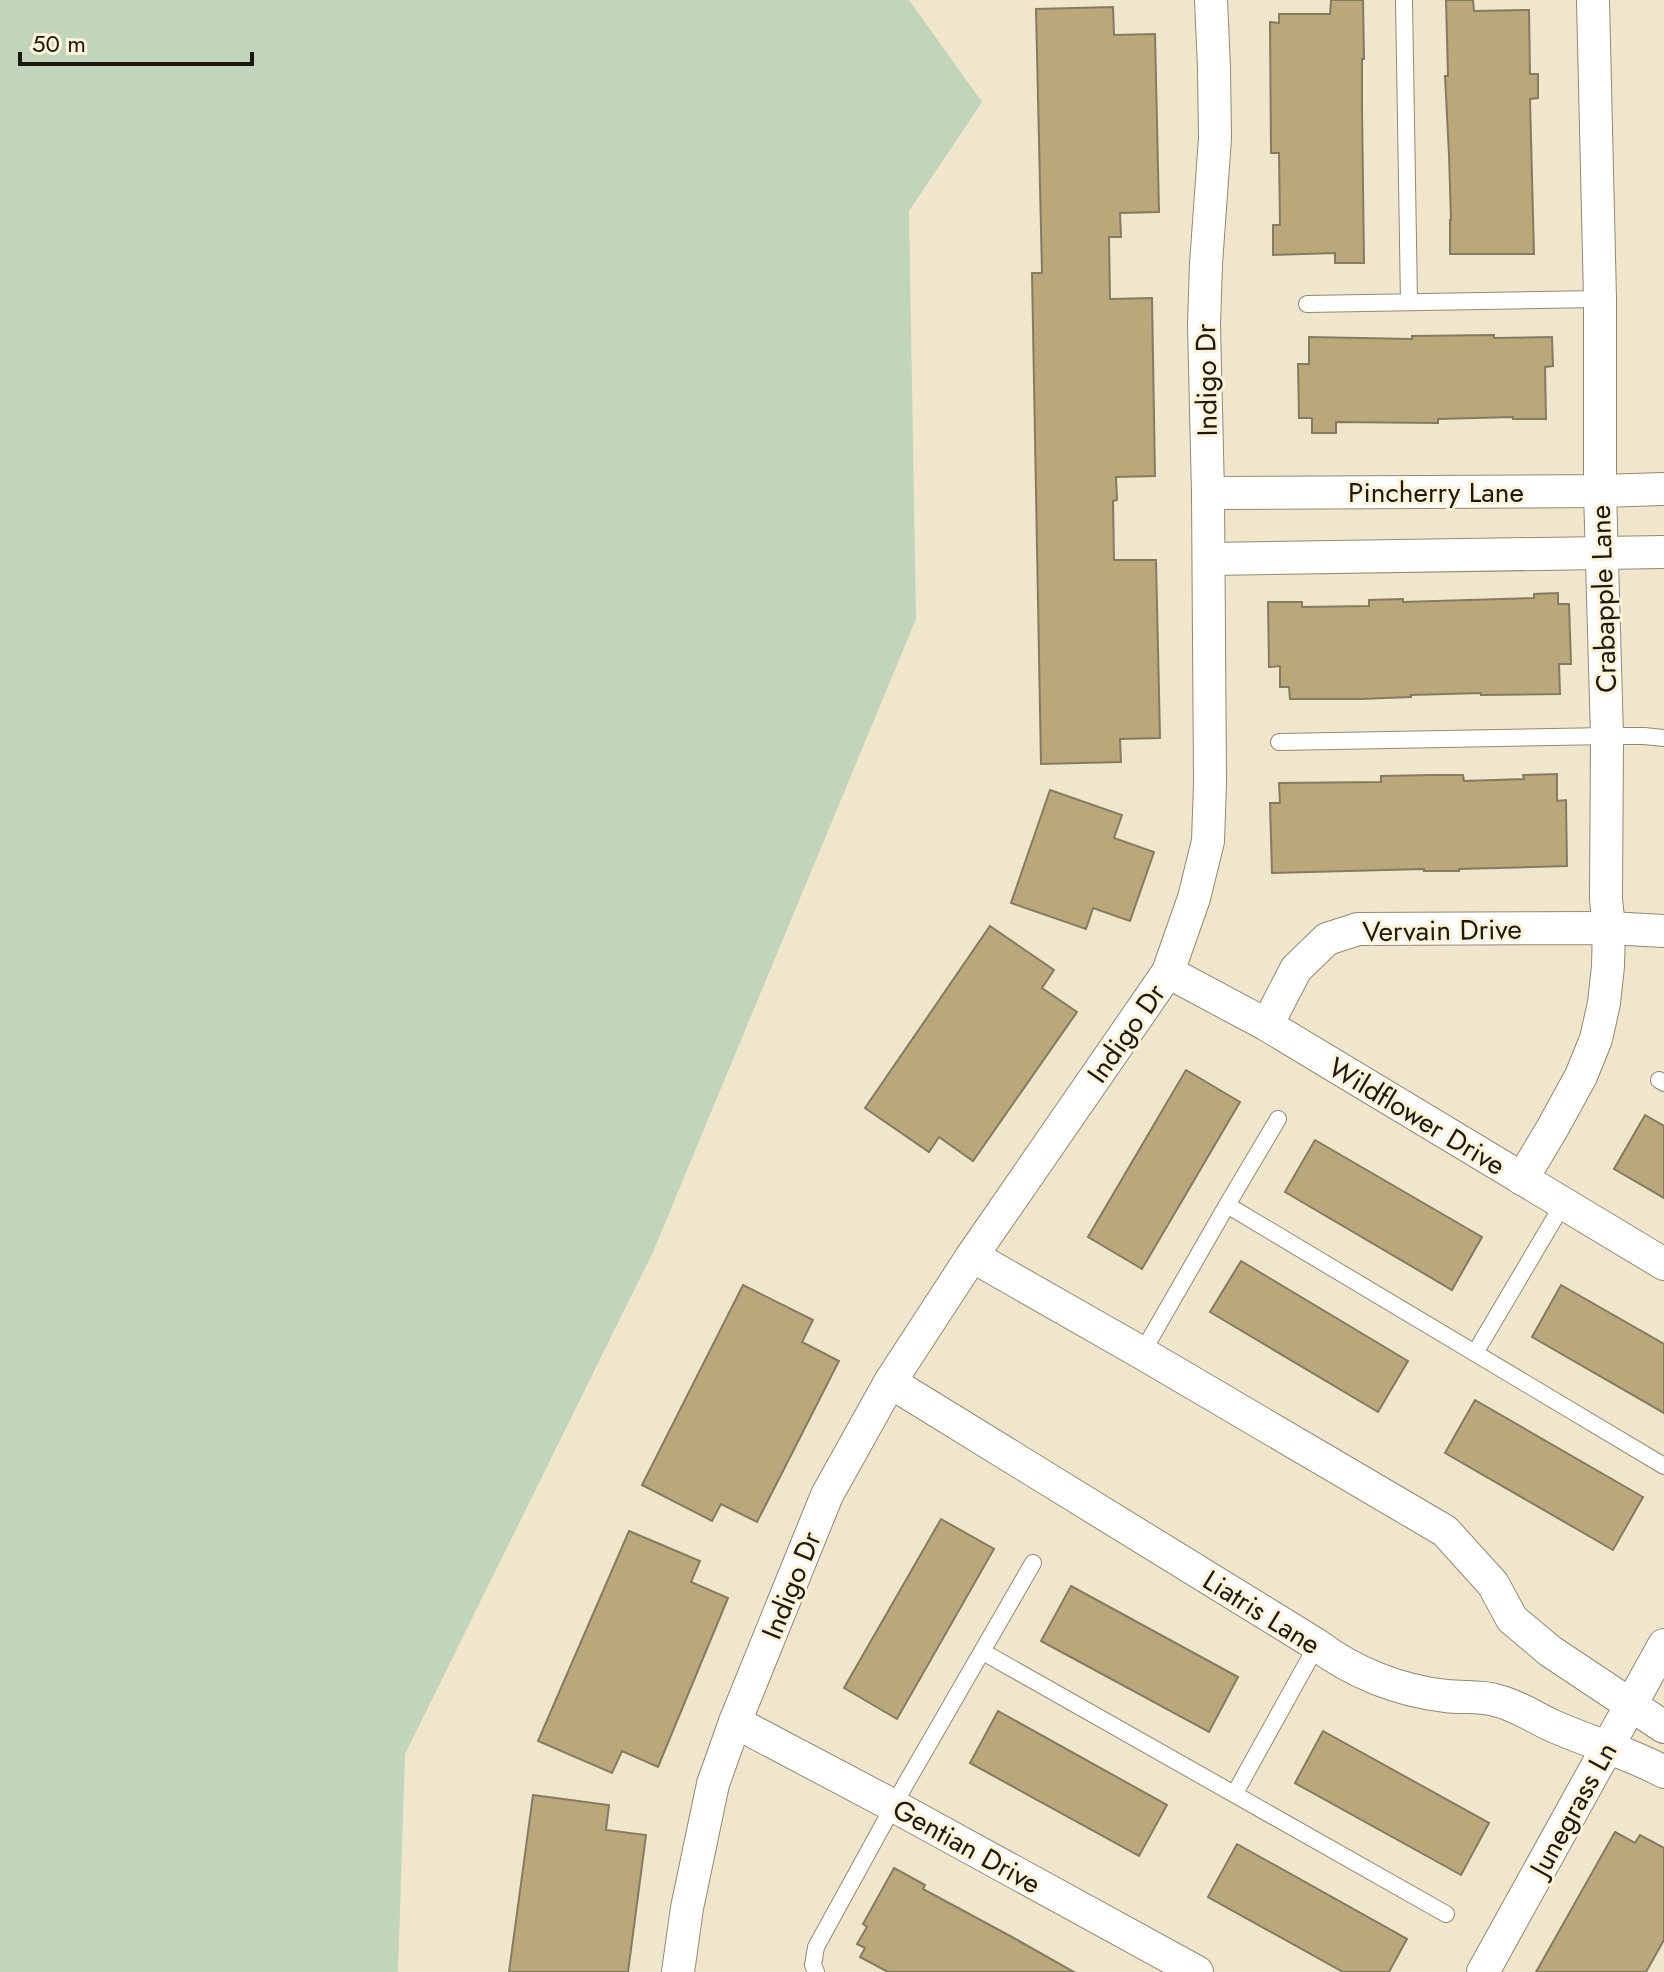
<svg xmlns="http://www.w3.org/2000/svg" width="1664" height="1972" font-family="Jost,sans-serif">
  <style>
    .green { fill: #c1d5ba }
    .building { fill: #baa87a; stroke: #847b63; stroke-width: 2 }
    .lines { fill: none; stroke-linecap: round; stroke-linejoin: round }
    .service-casing { stroke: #928971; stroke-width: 18 }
    .minor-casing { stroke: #928971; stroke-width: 34 }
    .service { stroke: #fff; stroke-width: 16 }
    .minor { stroke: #fff; stroke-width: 32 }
    .labels { text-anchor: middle; stroke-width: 6; stroke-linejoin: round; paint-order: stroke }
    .street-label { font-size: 28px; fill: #1d1910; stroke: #fdf3d8 }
  </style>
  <rect width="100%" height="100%" fill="#f0e6cb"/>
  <!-- green -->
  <path class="green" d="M 0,0 L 909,0 L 982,102 L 909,211 L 916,619 L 653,1252 L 405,1754 L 398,1972 L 0,1972 Z"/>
  <!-- building -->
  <g class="building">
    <path d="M 1331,0 L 1363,0 L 1364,59 L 1362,59 L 1362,107 L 1364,263 L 1335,263 L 1335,253 L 1273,255 L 1273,225 L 1280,225 L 1279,153 L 1271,153 L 1270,22 L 1279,23 L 1279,14 L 1330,14 Z"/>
    <path d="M 1446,0 L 1473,0 L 1474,11 L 1529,10 L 1530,74 L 1538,74 L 1538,98 L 1530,99 L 1534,254 L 1450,254 L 1450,220 L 1451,220 L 1449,155 L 1445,76 L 1448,76 Z"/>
    <path d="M 1113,7 L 1114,35 L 1155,34 L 1159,212 L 1120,213 L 1121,237 L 1109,237 L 1110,299 L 1152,298 L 1155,476 L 1116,477 L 1117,500 L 1113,501 L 1114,560 L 1156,560 L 1160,738 L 1120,739 L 1121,762 L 1041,764 L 1032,273 L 1042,273 L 1036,9 Z"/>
    <path d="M 1494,335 L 1494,338 L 1552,337 L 1553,366 L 1545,367 L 1546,419 L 1513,419 L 1513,417 L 1438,419 L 1438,423 L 1336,422 L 1336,433 L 1312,433 L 1312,418 L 1299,418 L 1298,364 L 1309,364 L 1309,337 L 1412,339 L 1412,336 Z"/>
    <path d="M 1558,593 L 1558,604 L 1569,604 L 1571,664 L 1559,664 L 1560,694 L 1481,695 L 1481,693 L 1411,695 L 1411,697 L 1360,699 L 1290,699 L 1289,687 L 1280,687 L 1280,666 L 1269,667 L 1268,602 L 1302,602 L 1302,607 L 1369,606 L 1369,600 L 1403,599 L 1403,602 L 1534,598 L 1534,594 Z"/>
    <path d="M 1557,774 L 1557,801 L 1566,800 L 1567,866 L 1459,869 L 1459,871 L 1424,871 L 1424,869 L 1272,873 L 1270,803 L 1280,803 L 1279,783 L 1381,782 L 1381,776 L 1431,775 L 1463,775 L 1464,781 L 1524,779 L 1523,775 Z"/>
    <path d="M 1050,790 L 1122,815 L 1114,838 L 1154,852 L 1130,921 L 1093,908 L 1086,929 L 1011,903 Z"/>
    <path d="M 990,926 L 1054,970 L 1042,988 L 1077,1012 L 973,1161 L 939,1137 L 929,1152 L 865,1108 Z"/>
    <path d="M 1186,1070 L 1240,1102 L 1142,1269 L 1088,1237 Z"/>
    <path d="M 1645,1115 L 1664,1126 L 1664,1198 L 1614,1169 Z"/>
    <path d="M 1315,1140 L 1482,1237 L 1452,1290 L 1285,1192 Z"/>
    <path d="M 1241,1261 L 1408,1361 L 1378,1412 L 1210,1312 Z"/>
    <path d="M 743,1285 L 813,1320 L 802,1342 L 839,1361 L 757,1522 L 721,1504 L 712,1521 L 642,1485 Z"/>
    <path d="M 1561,1285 L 1664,1344 L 1664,1413 L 1532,1337 Z"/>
    <path d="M 1475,1400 L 1643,1497 L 1613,1550 L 1445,1453 Z"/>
    <path d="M 941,1519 L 994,1549 L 897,1719 L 844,1688 Z"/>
    <path d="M 629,1531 L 700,1561 L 691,1582 L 728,1598 L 658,1767 L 622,1751 L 612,1773 L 538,1741 Z"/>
    <path d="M 1071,1586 L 1238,1677 L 1209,1732 L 1041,1641 Z"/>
    <path d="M 998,1711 L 1167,1805 L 1139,1856 L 970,1763 Z"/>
    <path d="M 1323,1731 L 1489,1823 L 1461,1875 L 1295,1783 Z"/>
    <path d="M 533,1795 L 609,1805 L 606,1830 L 646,1835 L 628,1972 L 509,1972 Z"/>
    <path d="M 1615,1832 L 1635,1843 L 1640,1835 L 1664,1848 L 1664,1940 L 1646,1972 L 1536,1972 Z"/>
    <path d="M 1237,1844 L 1407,1939 L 1389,1972 L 1343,1972 L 1208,1897 Z"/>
    <path d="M 894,1868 L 925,1885 L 923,1889 L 1012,1937 L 1074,1972 L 888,1972 L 860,1957 L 865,1948 L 857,1944 L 867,1927 L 863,1924 Z"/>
  </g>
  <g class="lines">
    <!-- service casing -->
    <g class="service-casing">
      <g id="service">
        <path d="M 1404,0 L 1409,302"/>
        <path d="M 1307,304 L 1600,299"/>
        <path d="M 1279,742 L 1607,736 L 1644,736 L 1664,738"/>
        <path d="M 1659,1080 L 1664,1083"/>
        <path d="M 1227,1205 L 1664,1466"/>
        <path d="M 1142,1353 L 1227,1205 L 1278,1119"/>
        <path d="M 1475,1353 L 1563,1204"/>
        <path d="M 983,1652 L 1446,1914"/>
        <path d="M 1235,1793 L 1317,1645"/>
        <path d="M 816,1972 L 813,1965 L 816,1947 L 905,1785 L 1033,1563"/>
      </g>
    </g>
    <!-- minor casing -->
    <g class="minor-casing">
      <g id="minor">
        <path d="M 1208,493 L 1600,491 L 1664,489"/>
        <path d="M 1209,559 L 1664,552"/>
        <path d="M 1168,972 L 1267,1025 L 1664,1264"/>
        <path d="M 1267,1025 L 1296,969 L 1327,939 L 1358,929 L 1609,928 L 1664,931"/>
        <path d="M 1522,1179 L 1552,1129 L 1581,1076 L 1596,1039 L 1604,1003 L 1608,966 L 1609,928 L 1606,899 L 1607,736 L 1600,491 L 1600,299 L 1593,0"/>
        <path d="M 972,1256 L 1142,1353 L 1445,1531 L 1493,1584 L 1512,1619 L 1550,1651 L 1664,1727"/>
        <path d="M 890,1382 L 1317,1645 C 1354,1673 1400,1691 1446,1696 C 1462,1698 1480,1696 1495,1700 C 1516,1705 1532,1716 1551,1725 C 1588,1742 1628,1752 1664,1772"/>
        <path d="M 735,1722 L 894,1806 L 1197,1972"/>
        <path d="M 678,1972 L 687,1908 L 713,1784 L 735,1722 L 827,1495 L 890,1382 L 972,1256 L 1168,972 L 1194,898 L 1208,841 L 1210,783 L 1208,493 L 1204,325 L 1206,264 L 1215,138 L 1214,68 L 1211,0"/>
        <path d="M 1483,1972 L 1664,1645"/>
      </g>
    </g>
    <!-- service -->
    <use href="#service" class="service"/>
    <!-- minor -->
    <use href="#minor" class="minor"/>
  </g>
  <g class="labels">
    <!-- street labels -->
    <g class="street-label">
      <text transform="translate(1206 380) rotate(-91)" y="10">Indigo Dr</text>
      <text x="1436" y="502">Pincherry Lane</text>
      <text transform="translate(1603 599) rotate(-92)" y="10">Crabapple Lane</text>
      <text transform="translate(1442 930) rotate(-1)" y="10">Vervain Drive</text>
      <text transform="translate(1126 1033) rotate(-55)" y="10">Indigo Dr</text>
      <text transform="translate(1417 1116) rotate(31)" y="10">Wildflower Drive</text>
      <text transform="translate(791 1585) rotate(-68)" y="10">Indigo Dr</text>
      <text transform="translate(1262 1612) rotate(32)" y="10">Liatris Lane</text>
      <text transform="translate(1573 1809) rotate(-61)" y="10">Junegrass Ln</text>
      <text transform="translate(967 1846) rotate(29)" y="10">Gentian Drive</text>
    </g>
  </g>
  <!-- scale -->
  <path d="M20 52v12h232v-12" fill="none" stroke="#1d1910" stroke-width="4"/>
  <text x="32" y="52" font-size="24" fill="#1d1910" stroke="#fdf3d8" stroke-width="6" paint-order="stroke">50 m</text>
</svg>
